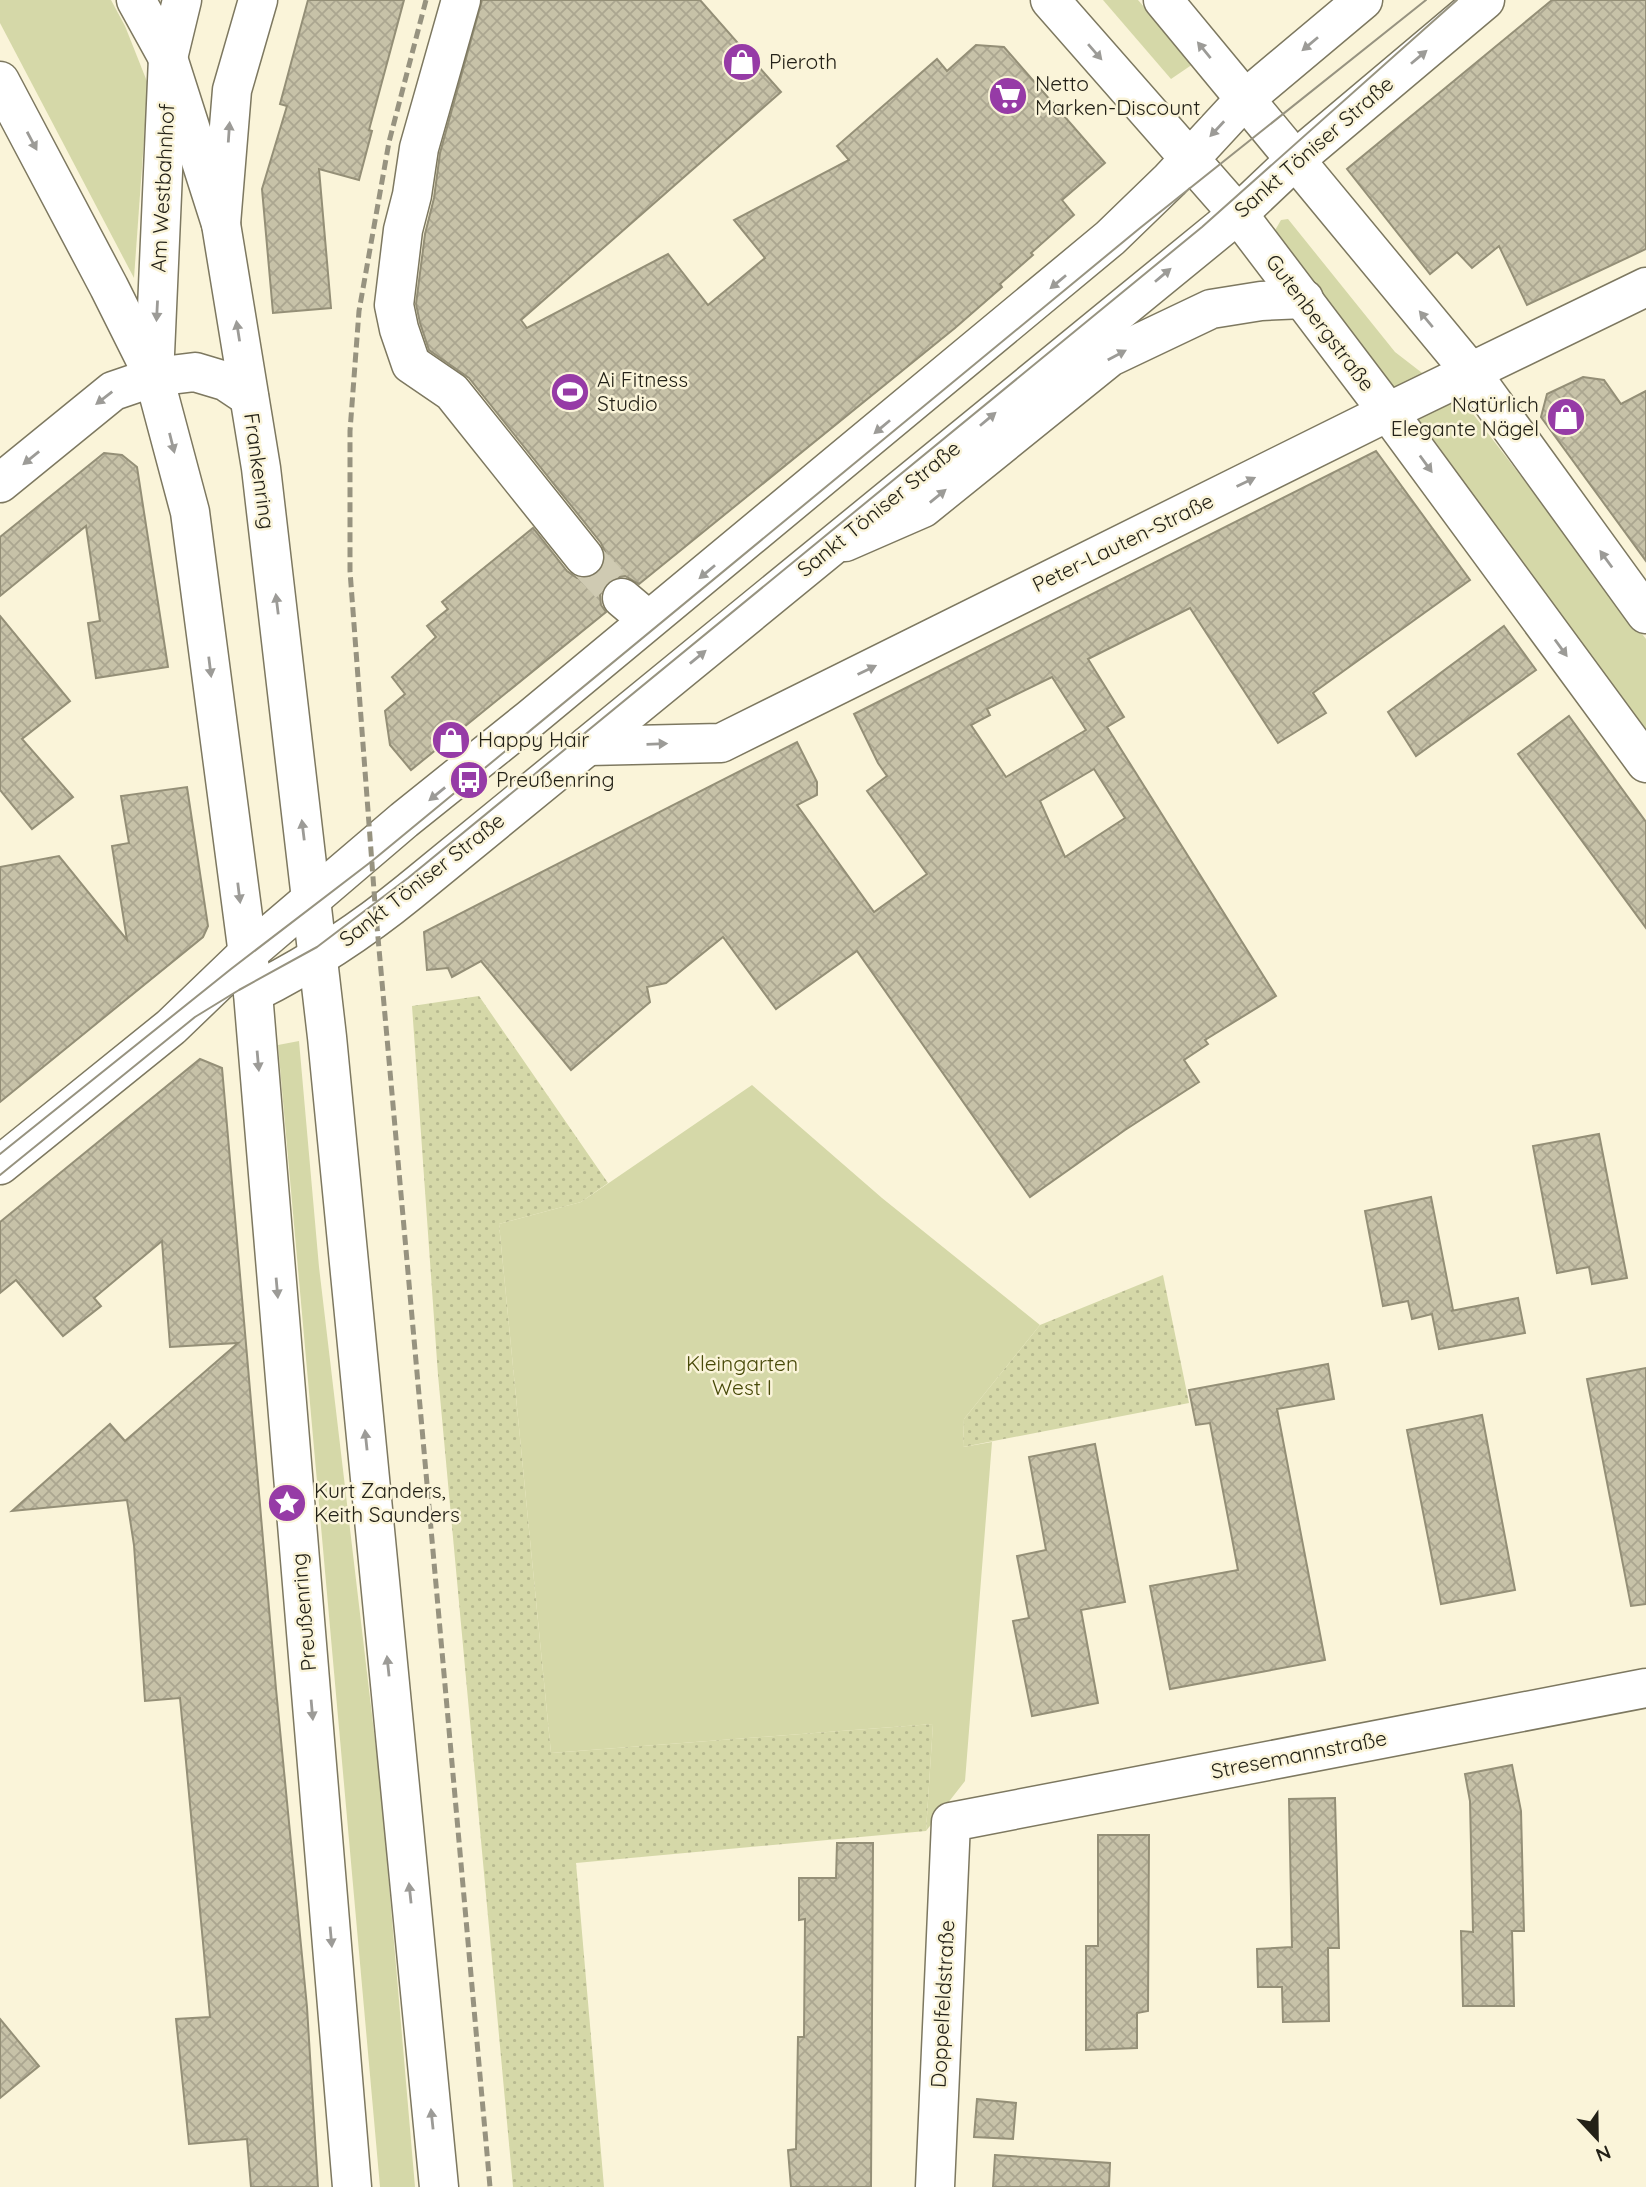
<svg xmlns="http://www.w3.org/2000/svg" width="1646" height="2187" font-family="Quicksand,sans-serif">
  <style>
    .green { fill: #d5d8a8 }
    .park { fill: url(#park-dots) }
    .building { fill: url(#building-cross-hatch); stroke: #948f77; stroke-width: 2; fill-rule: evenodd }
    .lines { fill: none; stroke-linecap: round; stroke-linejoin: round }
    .minor-tunnel { stroke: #cfcab2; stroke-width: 38; stroke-dasharray: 38 19; stroke-linecap: butt }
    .minor-casing { stroke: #7d7860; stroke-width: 41 }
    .major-casing { stroke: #7d7860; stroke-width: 41 }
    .minor { stroke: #fff; stroke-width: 38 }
    .major { stroke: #fff; stroke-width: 38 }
    .tram { stroke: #979380; stroke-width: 2 }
    .rail { stroke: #979380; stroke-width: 5; stroke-dasharray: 10 5; stroke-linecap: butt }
    .oneway { fill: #9c9b97 }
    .labels { text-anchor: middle; stroke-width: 5; stroke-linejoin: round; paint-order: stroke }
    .poi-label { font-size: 21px; fill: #232117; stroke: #faf4d9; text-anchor: start }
    .street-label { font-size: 21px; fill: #232117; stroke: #faf4d9 }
    .park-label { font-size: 21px; fill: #474908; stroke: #faf4d9 }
  </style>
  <defs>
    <pattern id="park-dots" width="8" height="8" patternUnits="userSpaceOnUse" patternTransform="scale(1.75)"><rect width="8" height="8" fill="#d5d8a8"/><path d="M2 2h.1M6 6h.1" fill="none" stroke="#b7b990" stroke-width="1.8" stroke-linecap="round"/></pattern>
    <pattern id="building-cross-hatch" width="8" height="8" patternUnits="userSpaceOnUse" patternTransform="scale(1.75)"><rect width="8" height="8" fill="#c7c2a8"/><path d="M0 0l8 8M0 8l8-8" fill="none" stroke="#aba690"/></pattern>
  </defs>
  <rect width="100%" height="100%" fill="#faf4d9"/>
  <!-- green -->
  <g class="green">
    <path d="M 0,0 L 111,0 L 125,26 L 148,84 L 134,278 L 0,23 Z"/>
    <path d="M 1103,0 L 1138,0 L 1193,64 L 1171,79 Z"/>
    <path d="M 1288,219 L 1395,352 L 1470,410 L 1646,639 L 1646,744 L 1437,444 L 1274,232 L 1281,220 Z"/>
    <path d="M 299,1041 L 319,1267 L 381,1791 L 415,2187 L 380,2187 L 278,1045 Z"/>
    <path d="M 752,1085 L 882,1198 L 1040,1325 L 964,1419 L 963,1447 L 992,1442 L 965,1781 L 926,1831 L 933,1724 L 551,1753 L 499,1224 L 581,1202 Z"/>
  </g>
  <!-- park -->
  <g class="park">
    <path d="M 479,996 L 608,1183 L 581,1202 L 499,1224 L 551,1753 L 933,1724 L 926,1831 L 576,1863 L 604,2187 L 513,2187 L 438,1375 L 412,1006 Z"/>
    <path d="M 1163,1275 L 1189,1403 L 963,1447 L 964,1419 L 1040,1325 Z"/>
  </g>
  <!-- building -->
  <g class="building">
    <path d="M 308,0 L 404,0 L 369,130 L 372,131 L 359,180 L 319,169 L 331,308 L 273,313 L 262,189 L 287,106 L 280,104 Z"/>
    <path d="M 482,0 L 700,0 L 781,92 L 521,320 L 527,328 L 668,254 L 708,305 L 765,258 L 734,220 L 849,160 L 837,146 L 937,59 L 947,71 L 976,45 L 1004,47 L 1105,163 L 1062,200 L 1074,215 L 1031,253 L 1033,255 L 1000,284 L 1002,287 L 955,328 L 639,584 L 625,576 L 614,578 L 606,583 L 600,595 L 601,605 L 606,612 L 411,770 L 390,745 L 385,711 L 405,694 L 392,677 L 436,637 L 427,626 L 448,609 L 442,602 L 533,528 L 567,571 L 577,578 L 587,579 L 597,574 L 604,566 L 606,554 L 601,543 L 469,378 L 429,350 L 420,323 L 416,304 L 425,234 L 434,198 L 440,153 Z"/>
    <path d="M 1552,0 L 1646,0 L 1646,249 L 1527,305 L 1499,246 L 1472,268 L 1457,252 L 1430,274 L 1347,169 Z"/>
    <path d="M 1583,377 L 1604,380 L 1621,404 L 1646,391 L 1646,561 L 1541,417 L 1547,394 Z"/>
    <path d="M 1376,451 L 1470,580 L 1313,693 L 1326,713 L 1278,743 L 1190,608 L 1088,659 L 1124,717 L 1107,727 L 1276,996 L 1205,1040 L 1208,1044 L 1184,1060 L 1199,1082 L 1125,1130 L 1030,1197 L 857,951 L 776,1009 L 723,937 L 666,983 L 647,987 L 650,1002 L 571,1070 L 481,961 L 452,977 L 448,968 L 427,970 L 424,932 L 797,742 L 817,782 L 817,795 L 797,805 L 874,912 L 927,874 L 867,791 L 887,776 L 878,763 L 854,714 ZM 1052,677 L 1086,730 L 1006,777 L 971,725 L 990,715 L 987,709 ZM 1094,769 L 1125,818 L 1065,857 L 1040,801 Z"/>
    <path d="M 104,453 L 122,455 L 137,467 L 168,667 L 96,678 L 88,623 L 100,621 L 86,526 L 0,596 L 0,537 Z"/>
    <path d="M 0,616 L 70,701 L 22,739 L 73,797 L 32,829 L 0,790 Z"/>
    <path d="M 1504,626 L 1536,670 L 1416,756 L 1388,712 Z"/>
    <path d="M 1569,716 L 1646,822 L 1646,928 L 1518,754 Z"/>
    <path d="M 187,787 L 208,926 L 203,937 L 0,1102 L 0,867 L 59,856 L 127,940 L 112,846 L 129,843 L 121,796 Z"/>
    <path d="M 200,1059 L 222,1068 L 276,1689 L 307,2007 L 318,2187 L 251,2187 L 247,2139 L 189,2144 L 176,2019 L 210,2017 L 180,1698 L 145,1701 L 134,1545 L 127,1500 L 12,1511 L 110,1424 L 125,1441 L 238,1343 L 170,1347 L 162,1241 L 94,1298 L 101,1306 L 63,1336 L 16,1280 L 0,1293 L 0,1222 Z"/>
    <path d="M 1599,1134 L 1627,1278 L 1592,1284 L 1589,1267 L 1557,1273 L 1533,1146 Z"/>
    <path d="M 1431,1197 L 1453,1310 L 1451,1311 L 1518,1298 L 1525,1333 L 1439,1349 L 1432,1314 L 1412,1319 L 1408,1301 L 1383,1306 L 1365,1211 Z"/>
    <path d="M 1328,1364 L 1334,1399 L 1277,1409 L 1325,1660 L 1170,1689 L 1150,1586 L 1238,1570 L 1210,1423 L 1196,1425 L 1189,1390 Z"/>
    <path d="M 1646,1368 L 1646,1604 L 1631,1606 L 1587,1379 Z"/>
    <path d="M 1482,1415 L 1515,1590 L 1441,1604 L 1407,1430 Z"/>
    <path d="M 1095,1444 L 1125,1602 L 1081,1610 L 1098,1703 L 1032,1716 L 1013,1621 L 1029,1618 L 1017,1556 L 1046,1550 L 1029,1457 Z"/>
    <path d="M 1512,1765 L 1521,1811 L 1524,1931 L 1512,1931 L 1514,2006 L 1463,2006 L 1461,1931 L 1473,1932 L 1470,1801 L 1465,1774 Z"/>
    <path d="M 1335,1798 L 1339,1948 L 1328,1948 L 1329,2021 L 1283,2022 L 1282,1987 L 1258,1987 L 1257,1949 L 1292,1947 L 1289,1799 Z"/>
    <path d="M 1098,1835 L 1149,1835 L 1148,2011 L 1137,2013 L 1137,2048 L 1086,2050 L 1086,1946 L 1098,1946 Z"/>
    <path d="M 837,1843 L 873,1843 L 871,2187 L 791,2187 L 788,2150 L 796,2149 L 798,2037 L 804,2037 L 805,1919 L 799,1920 L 799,1878 L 836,1878 Z"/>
    <path d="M 0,2019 L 39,2066 L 0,2098 Z"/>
    <path d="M 977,2099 L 1016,2103 L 1013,2139 L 974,2137 Z"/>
    <path d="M 995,2155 L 1110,2163 L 1109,2187 L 993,2187 Z"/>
  </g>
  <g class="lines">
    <!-- minor-tunnel -->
    <path class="minor-tunnel" d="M 584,557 L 622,598"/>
    <!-- minor casing -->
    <g class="minor-casing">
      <g id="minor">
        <path d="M 461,0 L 419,148 L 412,195 L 403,230 L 394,305 L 399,329 L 411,364 L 452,392 L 584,557"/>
        <path d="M 1050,0 L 1238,214 L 1388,412 L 1646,763"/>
        <path d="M 1163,0 L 1470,371 L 1646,614"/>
        <path d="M 221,224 L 232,90 L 258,0"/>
        <path d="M 154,377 L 168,58 L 182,0"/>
        <path d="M 0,483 L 113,391 L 154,377 L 195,372 L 225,381 L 249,397"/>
        <path d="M 845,542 L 923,508 L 1110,357 L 1211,309 L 1261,301 L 1304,299"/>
        <path d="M 622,598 L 648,620"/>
        <path d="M 588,746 L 721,743 L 1388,412 L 1646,287"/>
        <path d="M 0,1165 L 171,1027 L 247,954"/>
        <path d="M 935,2187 L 951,1822 L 1646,1688"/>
      </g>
    </g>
    <!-- major casing -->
    <g class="major-casing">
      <g id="major">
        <path d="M 136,0 L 168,58 L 221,224 L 261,468 L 327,1037 L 439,2187"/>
        <path d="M 0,81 L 109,287 L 154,377 L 190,512 L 253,993 L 352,2187"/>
        <path d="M 247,954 L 404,820 L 530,719 L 1110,238 L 1170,180 L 1245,99 L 1363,0"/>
        <path d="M 253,993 C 309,965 360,932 409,892 L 1238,214 L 1295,160 L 1485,0"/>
      </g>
    </g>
    <!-- minor -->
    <use href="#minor" class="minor"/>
    <!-- major -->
    <use href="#major" class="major"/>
    <!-- tram -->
    <g class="tram">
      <path d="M 0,1154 L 231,969 L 372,861 L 1140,228 L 1426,0"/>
      <path d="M 0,1175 L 195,1017 L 239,990 L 317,947 L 408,878 L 1202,227 L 1457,0"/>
    </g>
    <!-- rail -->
    <path class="rail" d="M 426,0 L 389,142 L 359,311 L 350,431 L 350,571 L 375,904 L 490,2187"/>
  </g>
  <!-- one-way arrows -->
  <defs><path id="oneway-solid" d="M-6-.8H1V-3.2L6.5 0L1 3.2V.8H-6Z" transform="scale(1.75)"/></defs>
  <g class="oneway">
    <use href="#oneway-solid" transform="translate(1310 44) rotate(140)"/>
    <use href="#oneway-solid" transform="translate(1204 50) rotate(-129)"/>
    <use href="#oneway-solid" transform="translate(1095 52) rotate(49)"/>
    <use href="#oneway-solid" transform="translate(1419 57) rotate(-40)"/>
    <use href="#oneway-solid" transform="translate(1217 129) rotate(133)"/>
    <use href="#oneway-solid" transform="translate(229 132) rotate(-86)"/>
    <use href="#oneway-solid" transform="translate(32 141) rotate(62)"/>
    <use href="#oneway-solid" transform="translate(1163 275) rotate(-40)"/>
    <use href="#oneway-solid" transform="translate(1058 282) rotate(140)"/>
    <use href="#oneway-solid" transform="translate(157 311) rotate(93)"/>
    <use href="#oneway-solid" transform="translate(1426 319) rotate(-130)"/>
    <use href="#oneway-solid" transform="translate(238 331) rotate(-99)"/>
    <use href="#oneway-solid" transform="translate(1117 355) rotate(-28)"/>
    <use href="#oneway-solid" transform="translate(104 398) rotate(142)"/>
    <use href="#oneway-solid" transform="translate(988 419) rotate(-40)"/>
    <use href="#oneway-solid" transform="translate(882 427) rotate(140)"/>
    <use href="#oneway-solid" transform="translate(172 443) rotate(76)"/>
    <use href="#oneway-solid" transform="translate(31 458) rotate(141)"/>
    <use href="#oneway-solid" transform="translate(1426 464) rotate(54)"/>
    <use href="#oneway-solid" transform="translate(1246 482) rotate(-26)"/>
    <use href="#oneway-solid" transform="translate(938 496) rotate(-39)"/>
    <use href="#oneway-solid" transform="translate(1606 559) rotate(-126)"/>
    <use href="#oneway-solid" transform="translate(707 572) rotate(140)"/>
    <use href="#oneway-solid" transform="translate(277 604) rotate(-97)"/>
    <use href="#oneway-solid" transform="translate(1561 648) rotate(54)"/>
    <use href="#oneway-solid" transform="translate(698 657) rotate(-39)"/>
    <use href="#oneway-solid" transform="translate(210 667) rotate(83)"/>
    <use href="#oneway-solid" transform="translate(867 670) rotate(-26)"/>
    <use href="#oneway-solid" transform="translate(657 744) rotate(-2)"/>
    <use href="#oneway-solid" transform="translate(437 794) rotate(141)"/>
    <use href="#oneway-solid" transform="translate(303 830) rotate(-97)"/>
    <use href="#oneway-solid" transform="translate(239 893) rotate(83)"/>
    <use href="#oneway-solid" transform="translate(258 1061) rotate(85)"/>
    <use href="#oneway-solid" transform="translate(277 1288) rotate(85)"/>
    <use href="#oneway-solid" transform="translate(366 1440) rotate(-96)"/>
    <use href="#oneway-solid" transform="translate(388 1666) rotate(-96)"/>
    <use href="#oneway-solid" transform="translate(312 1710) rotate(85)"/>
    <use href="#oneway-solid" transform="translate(410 1893) rotate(-96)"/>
    <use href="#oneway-solid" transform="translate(331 1937) rotate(85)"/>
    <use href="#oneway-solid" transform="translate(432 2119) rotate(-96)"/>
  </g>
  <!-- icons -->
  <defs>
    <g id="shop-disc" transform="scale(2.0125)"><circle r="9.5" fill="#963ba6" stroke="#faf4d9"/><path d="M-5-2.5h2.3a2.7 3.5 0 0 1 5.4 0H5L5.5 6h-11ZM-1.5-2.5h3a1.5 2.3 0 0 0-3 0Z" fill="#fff"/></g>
    <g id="supermarket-disc" transform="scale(2.0125)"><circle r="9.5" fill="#963ba6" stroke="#faf4d9"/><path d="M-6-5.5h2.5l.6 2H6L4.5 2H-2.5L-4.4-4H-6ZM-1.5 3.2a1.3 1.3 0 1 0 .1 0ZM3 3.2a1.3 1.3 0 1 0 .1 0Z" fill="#fff"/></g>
    <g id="stadium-disc" transform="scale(2.0125)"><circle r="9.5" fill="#963ba6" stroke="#faf4d9"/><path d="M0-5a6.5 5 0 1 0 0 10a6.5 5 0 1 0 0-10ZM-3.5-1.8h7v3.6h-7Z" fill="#fff"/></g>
    <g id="bus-disc" transform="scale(2.0125)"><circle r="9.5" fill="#963ba6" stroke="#faf4d9"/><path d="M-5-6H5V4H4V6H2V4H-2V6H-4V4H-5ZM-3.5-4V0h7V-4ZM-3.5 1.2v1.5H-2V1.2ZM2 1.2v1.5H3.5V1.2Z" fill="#fff"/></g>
    <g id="sight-disc" transform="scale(2.0125)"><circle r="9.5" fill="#963ba6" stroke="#faf4d9"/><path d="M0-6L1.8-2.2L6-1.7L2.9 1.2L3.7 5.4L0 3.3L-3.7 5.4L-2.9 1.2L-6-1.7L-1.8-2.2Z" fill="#fff"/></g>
  </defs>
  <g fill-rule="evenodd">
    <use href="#shop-disc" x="742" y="62"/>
    <use href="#supermarket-disc" x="1008" y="96"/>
    <use href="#stadium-disc" x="570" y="392"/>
    <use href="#shop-disc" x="1566" y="417"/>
    <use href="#shop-disc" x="451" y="740"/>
    <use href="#bus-disc" x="469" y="780"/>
    <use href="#sight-disc" x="287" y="1503"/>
  </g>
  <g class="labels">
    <!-- poi labels -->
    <g class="poi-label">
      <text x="769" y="69">Pieroth</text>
      <text x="1035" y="91">Netto<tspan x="1035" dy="24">Marken-Discount</tspan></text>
      <text x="597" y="387">Ai Fitness<tspan x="597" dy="24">Studio</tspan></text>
      <text x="1539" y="412" text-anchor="end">Natürlich<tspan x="1539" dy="24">Elegante Nägel</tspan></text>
      <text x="478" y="747">Happy Hair</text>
      <text x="496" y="787">Preußenring</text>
      <text x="314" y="1498">Kurt Zanders,<tspan x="314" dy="24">Keith Saunders</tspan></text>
    </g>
    <!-- street labels -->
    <g class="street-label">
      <text transform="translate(1314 147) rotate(-41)" y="7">Sankt Töniser Straße</text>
      <text transform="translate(163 188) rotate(-87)" y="7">Am Westbahnhof</text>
      <text transform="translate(1320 323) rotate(53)" y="7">Gutenbergstraße</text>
      <text transform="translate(259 471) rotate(82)" y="7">Frankenring</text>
      <text transform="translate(879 509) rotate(-39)" y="7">Sankt Töniser Straße</text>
      <text transform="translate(1123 543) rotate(-26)" y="7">Peter-Lauten-Straße</text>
      <text transform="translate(422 880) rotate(-38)" y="7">Sankt Töniser Straße</text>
      <text transform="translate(304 1612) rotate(-95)" y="7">Preußenring</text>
      <text transform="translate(1299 1755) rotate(-11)" y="7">Stresemannstraße</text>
      <text transform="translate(943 2004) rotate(-87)" y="7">Doppelfeldstraße</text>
    </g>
    <!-- park labels -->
    <g class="park-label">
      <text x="742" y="1371">Kleingarten<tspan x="742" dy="24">West I</tspan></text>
    </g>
  </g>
  <!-- north arrow -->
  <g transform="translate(1597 2138) rotate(158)" stroke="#faf4d9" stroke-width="5" paint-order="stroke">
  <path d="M0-5L12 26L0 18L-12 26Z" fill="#232117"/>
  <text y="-10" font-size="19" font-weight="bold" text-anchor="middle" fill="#232117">N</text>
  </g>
</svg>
